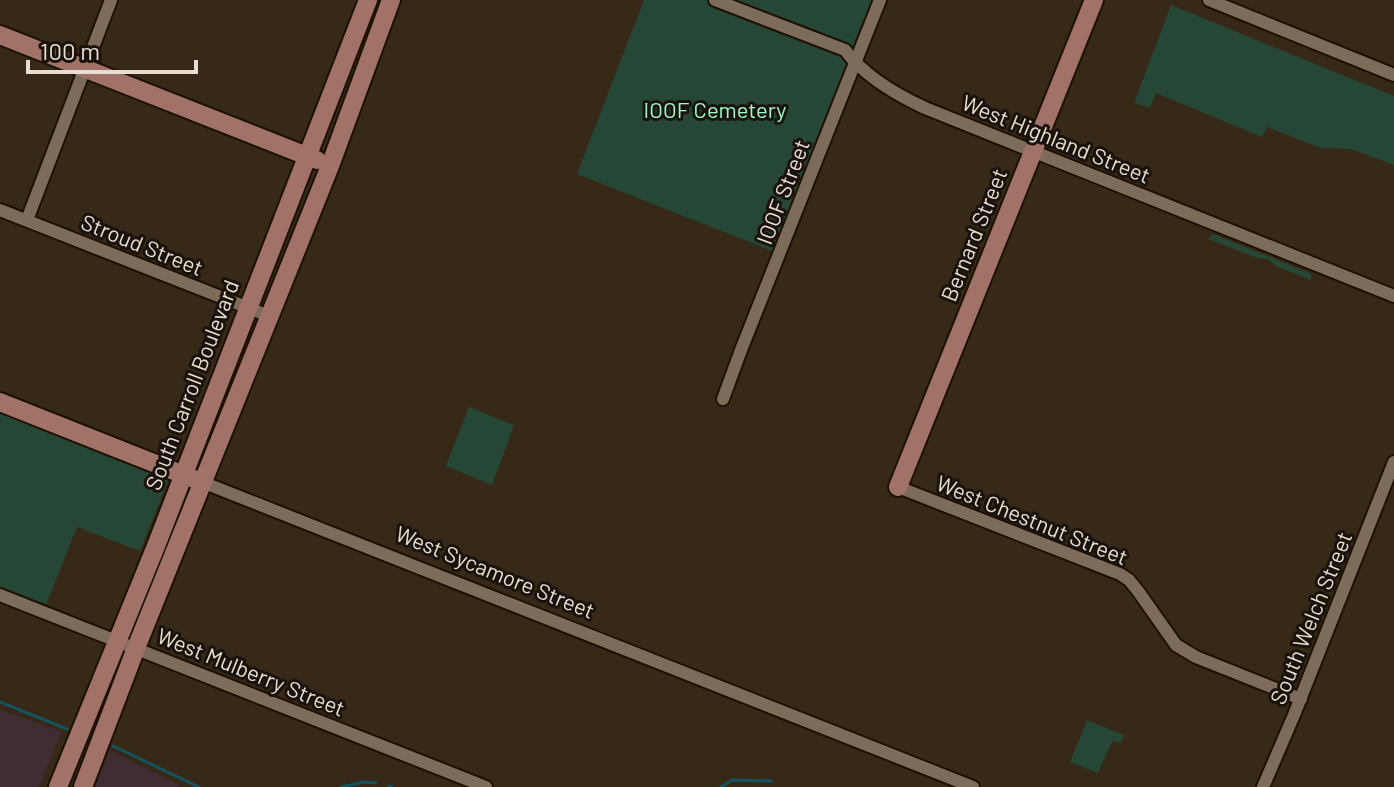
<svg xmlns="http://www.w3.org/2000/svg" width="1394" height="787" font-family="Barlow,sans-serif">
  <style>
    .commercial { fill: #402d34 }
    .green { fill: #264736 }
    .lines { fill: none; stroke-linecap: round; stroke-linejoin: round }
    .stream { stroke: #14535c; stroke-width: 3 }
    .street-casing { stroke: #1e1103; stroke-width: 16 }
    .secondary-casing { stroke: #1e1103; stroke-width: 22 }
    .street { stroke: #7d6c5a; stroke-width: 12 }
    .secondary { stroke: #a17268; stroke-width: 18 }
    .labels { text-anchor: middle; stroke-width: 6; stroke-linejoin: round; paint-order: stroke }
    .park-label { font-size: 22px; fill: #9ff9cb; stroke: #19130c }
    .street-label { font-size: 22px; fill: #e7ddd3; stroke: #19130c }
  </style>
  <rect width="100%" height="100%" fill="#372918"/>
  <!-- commercial -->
  <g class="commercial">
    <path d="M 0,709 L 61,732 L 39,787 L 0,787 Z"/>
    <path d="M 110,750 L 179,785 L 178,787 L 95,787 Z"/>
  </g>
  <!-- green -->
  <g class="green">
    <path d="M 644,0 L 874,0 L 772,251 L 577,174 Z"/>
    <path d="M 1171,5 L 1394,96 L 1394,165 L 1351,149 L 1321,148 L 1267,127 L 1262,137 L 1156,93 L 1150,108 L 1134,103 Z"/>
    <path d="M 1213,234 L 1307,272 L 1311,274 L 1311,280 L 1276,266 L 1268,259 L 1257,258 L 1208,239 Z"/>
    <path d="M 469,407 L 514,425 L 492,485 L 446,466 Z"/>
    <path d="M 0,410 L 169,478 L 140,551 L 77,527 L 46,605 L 0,587 Z"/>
    <path d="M 1087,720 L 1124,735 L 1121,743 L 1112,741 L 1098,773 L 1070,762 Z"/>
  </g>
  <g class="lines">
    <!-- stream -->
    <g class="stream">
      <path d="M 0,702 L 67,729"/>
      <path d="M 113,746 L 199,787"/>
      <path d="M 389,786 L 392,787"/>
      <path d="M 341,787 L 364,782 L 376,783"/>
      <path d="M 721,787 L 732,780 L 771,781"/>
    </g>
    <!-- street casing -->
    <g class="street-casing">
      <g id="street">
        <path d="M 715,0 L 845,50 C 864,76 897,95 925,108 L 1394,296"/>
        <path d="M 1209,0 L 1394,75"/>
        <path d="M 0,210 L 269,316"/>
        <path d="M 27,220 L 111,0"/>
        <path d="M 723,399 L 741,350 L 880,0"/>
        <path d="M 202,482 L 973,787"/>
        <path d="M 898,487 L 1120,574 L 1129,580 L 1138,591 L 1176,645 L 1196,657 L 1301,699"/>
        <path d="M 0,595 L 486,787"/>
        <path d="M 1263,787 L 1294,715 L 1394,462"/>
      </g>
    </g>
    <!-- secondary casing -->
    <g class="secondary-casing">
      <g id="secondary">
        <path d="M 0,35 L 317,160"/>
        <path d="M 0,402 L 194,479"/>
        <path d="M 898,487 L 1094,0"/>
        <path d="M 58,787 L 156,546 L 368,0"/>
        <path d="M 83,787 L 136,648 L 330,166 L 391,0"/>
      </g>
    </g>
    <!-- street -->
    <use href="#street" class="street"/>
    <!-- secondary -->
    <use href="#secondary" class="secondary"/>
  </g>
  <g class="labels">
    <!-- park labels -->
    <g class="park-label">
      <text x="715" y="118">IOOF Cemetery</text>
    </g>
    <!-- street labels -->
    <g class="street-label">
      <text transform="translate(1056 139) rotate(22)" y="8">West Highland Street</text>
      <text transform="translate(783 192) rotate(-69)" y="8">IOOF Street</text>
      <text transform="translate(974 235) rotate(-68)" y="8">Bernard Street</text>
      <text transform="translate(142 245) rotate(22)" y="8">Stroud Street</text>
      <text transform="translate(192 385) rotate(-69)" y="8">South Carroll Boulevard</text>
      <text transform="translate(1032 520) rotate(22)" y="8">West Chestnut Street</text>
      <text transform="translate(495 572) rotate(22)" y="8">West Sycamore Street</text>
      <text transform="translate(1311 618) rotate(-68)" y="8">South Welch Street</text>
      <text transform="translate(251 672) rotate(22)" y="8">West Mulberry Street</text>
    </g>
  </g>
  <!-- scale -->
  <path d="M28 60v12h168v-12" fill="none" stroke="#e7ddd3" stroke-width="4"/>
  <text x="40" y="60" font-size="24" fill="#e7ddd3" stroke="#19130c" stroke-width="6" paint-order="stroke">100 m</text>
</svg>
